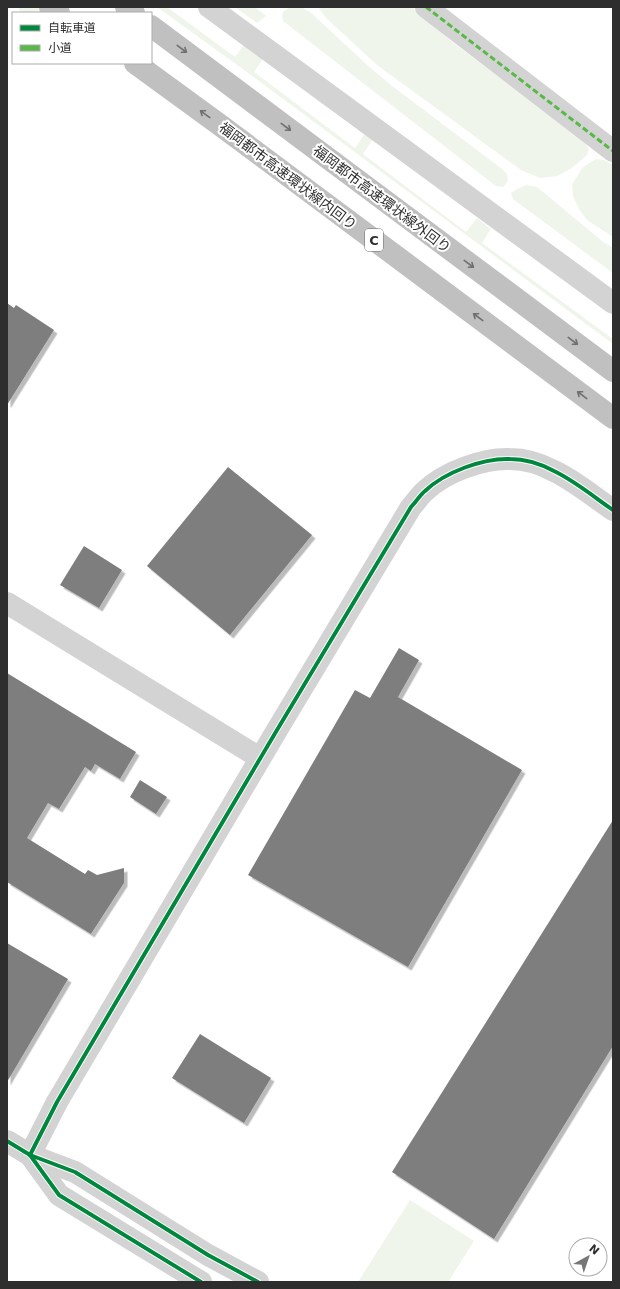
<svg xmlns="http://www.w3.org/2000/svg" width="620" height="1289" font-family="'DejaVu Sans','Noto Sans JP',sans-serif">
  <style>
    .green { fill: #f0f5eb }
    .building { fill: #7e7e7e; filter: url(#shadow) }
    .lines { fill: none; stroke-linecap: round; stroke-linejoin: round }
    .minor { stroke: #d3d3d3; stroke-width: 22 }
    .highway { stroke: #c0c0c0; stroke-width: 22 }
    .quiet { stroke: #58b947; stroke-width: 3; stroke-dasharray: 6 3; stroke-linecap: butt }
    .cycleway-casing { stroke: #fff; stroke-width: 6 }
    .cycleway { stroke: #00873e; stroke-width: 4 }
    .oneway { stroke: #707070 }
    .labels { text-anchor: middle; stroke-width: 4; stroke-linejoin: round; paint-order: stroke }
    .shield { fill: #fff; stroke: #6d6d6d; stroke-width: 1 }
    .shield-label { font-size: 13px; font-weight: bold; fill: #2e2e2e }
    .street-label { font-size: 14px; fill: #2e2e2e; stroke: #fff }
  </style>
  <defs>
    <filter id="shadow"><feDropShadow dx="3.5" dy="3.5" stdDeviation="0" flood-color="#0004"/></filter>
  </defs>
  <rect width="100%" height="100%" fill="#fff"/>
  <!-- green -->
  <g class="green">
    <path d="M 18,7 L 47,7 L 43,13 L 21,13 Z"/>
    <path d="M 157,7 L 167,7 L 235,57 L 246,42 L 265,56 L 254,72 L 355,148 L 366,132 L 373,139 L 363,154 L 466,232 L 477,218 L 491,229 L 482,243 L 613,339 L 613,344 L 251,75 Z"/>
    <path d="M 235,7 L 255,7 L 266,16 L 257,23 Z"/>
    <path d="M 290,7 L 301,7 L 310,12 L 366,64 L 392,86 L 502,169 L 507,174 L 508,181 L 503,187 L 496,186 L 283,21 L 282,16 L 283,12 Z"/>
    <path d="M 318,7 L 412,7 L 452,42 L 568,128 L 585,143 L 589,149 L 587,155 L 572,168 L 557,176 L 540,178 L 521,170 L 377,65 L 326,18 Z"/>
    <path d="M 596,159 L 604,160 L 613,165 L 613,237 L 587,220 L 579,209 L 573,196 L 572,185 L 582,168 Z"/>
    <path d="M 527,185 L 537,187 L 602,241 L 613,248 L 613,273 L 513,199 L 511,193 L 517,189 Z"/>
    <path d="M 410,1200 L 474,1241 L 448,1282 L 358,1282 Z"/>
  </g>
  <!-- building -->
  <g class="building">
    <path d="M 7,303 L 14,308 L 16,305 L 54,330 L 7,405 Z"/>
    <path d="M 228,467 L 312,535 L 230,635 L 147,566 Z"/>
    <path d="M 84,546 L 122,570 L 99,608 L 60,585 Z"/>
    <path d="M 399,648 L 419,660 L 398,697 L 522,770 L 408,967 L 248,875 L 355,690 L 370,698 Z"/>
    <path d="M 7,673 L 136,752 L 120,779 L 95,764 L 91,771 L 85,767 L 59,809 L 48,803 L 27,838 L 85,874 L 88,870 L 97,875 L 124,868 L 124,883 L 91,934 L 7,882 Z"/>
    <path d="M 140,780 L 167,797 L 156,814 L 130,797 Z"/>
    <path d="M 613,820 L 613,1046 L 494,1239 L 392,1172 Z"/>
    <path d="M 7,943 L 68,979 L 7,1082 Z"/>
    <path d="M 200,1034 L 271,1078 L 244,1123 L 172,1078 Z"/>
  </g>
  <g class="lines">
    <!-- minor -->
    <g class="minor">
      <path d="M 209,7 L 613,303"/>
      <path d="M 426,7 L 613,151"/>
      <path d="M 7,603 L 260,758"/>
      <path d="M 7,1141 L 30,1155 L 75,1172 L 208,1255 L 258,1282"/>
      <path d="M 30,1155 L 57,1102 L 277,730 L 411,507 C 416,502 420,495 425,491 C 445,472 483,458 510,459 C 525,459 541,464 554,471 C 575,481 594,497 613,510"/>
      <path d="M 30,1155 L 59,1195 L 201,1282"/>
    </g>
    <!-- highway -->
    <g class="highway">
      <path d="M 50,7 L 59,13"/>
      <path d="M 126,7 L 134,13"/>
      <path d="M 151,26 L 613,371"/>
      <path d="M 135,63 L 220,125 L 613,418"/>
    </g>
    <!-- quiet -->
    <path class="quiet" d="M 426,7 L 613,151"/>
    <!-- cycleway casing -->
    <g class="cycleway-casing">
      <g id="cycleway">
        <path d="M 7,1141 L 30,1155 L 75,1172 L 208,1255 L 258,1282"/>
        <path d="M 30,1155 L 57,1102 L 277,730 L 411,507 C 416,502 420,495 425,491 C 445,472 483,458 510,459 C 525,459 541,464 554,471 C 575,481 594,497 613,510"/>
        <path d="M 30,1155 L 59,1195 L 201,1282"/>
      </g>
    </g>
    <!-- cycleway -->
    <use href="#cycleway" class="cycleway"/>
  </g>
  <!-- one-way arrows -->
  <defs><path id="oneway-shaft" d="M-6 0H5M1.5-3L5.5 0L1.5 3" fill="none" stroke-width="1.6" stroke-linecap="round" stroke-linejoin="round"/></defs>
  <g class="oneway">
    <use href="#oneway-shaft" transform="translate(182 49) rotate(37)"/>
    <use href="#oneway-shaft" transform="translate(205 114) rotate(-144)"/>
    <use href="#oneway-shaft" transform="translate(286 127) rotate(37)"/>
    <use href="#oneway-shaft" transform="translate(469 264) rotate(37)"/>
    <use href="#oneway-shaft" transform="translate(478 317) rotate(-143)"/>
    <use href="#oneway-shaft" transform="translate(573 341) rotate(37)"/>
    <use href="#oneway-shaft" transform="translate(582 395) rotate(-143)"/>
  </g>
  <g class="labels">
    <!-- shield labels -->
    <rect class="shield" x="365" y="229" width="18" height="22" rx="3"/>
    <g class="shield-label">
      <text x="374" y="245">C</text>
    </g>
    <!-- street labels -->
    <g class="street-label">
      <text transform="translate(288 176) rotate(37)" y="5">福岡都市高速環状線内回り</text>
      <text transform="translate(382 199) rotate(37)" y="5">福岡都市高速環状線外回り</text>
    </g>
  </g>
  <!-- border -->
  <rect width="620" height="1289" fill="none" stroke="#2e2e2e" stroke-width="16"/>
  <!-- legend -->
  <rect x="12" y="12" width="140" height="52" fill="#ffffff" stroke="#ababab"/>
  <rect x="20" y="25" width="20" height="6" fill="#00873e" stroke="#ababab"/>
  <text x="48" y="32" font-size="12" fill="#2e2e2e">自転車道</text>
  <rect x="20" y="45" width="20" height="6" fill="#58b947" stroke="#ababab"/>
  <text x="48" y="52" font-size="12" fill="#2e2e2e">小道</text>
  <!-- north arrow -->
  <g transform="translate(588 1257) rotate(40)"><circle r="19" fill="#ffffff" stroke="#ababab"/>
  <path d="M0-3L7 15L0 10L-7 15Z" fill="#777777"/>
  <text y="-6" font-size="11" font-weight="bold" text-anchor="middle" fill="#2e2e2e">N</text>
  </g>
</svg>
